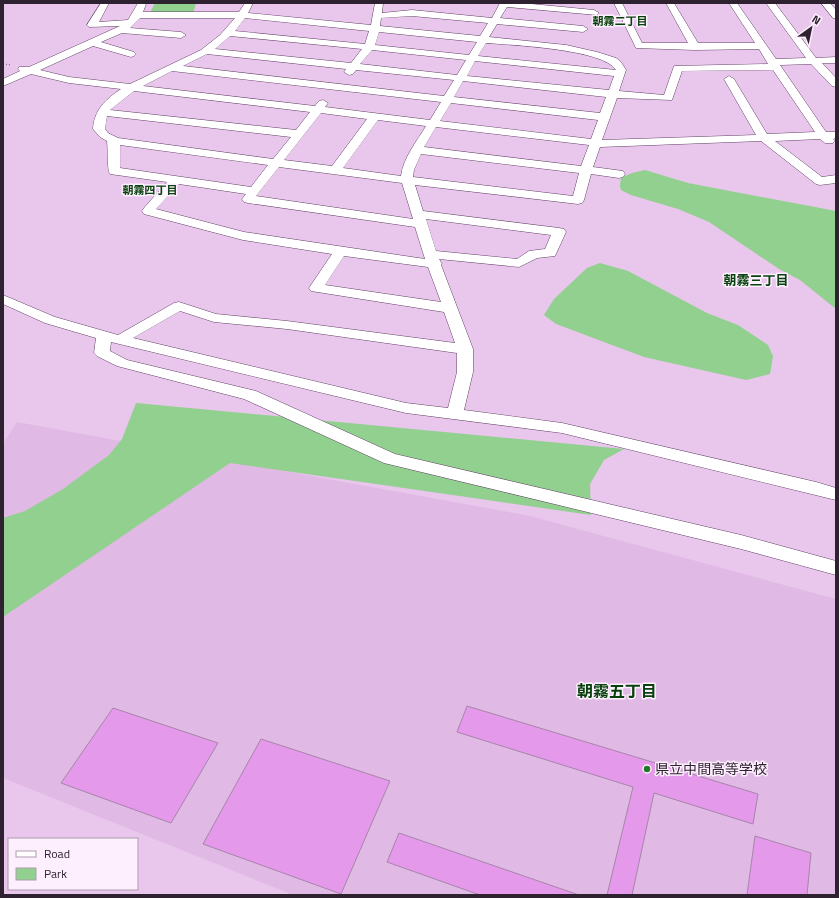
<svg xmlns="http://www.w3.org/2000/svg" width="839" height="898" font-family="'Titillium Web','Noto Sans JP',sans-serif">
  <style>
    .built { fill: #e1b9e5 }
    .green { fill: #91d08f }
    .building { fill: #e499eb; stroke: #a685a9 }
    .lines { fill: none; stroke-linecap: round; stroke-linejoin: round }
    .minor-casing { stroke: #614364; stroke-width: 1 }
    .path { stroke: #927994; stroke-width: 1.5; stroke-dasharray: 1 2; stroke-linecap: butt }
    .minor { fill: #fff; fill-rule: evenodd }
    .poi-dot { fill: #217826; stroke: #fdeffe; stroke-width: 1.5 }
    .labels { text-anchor: middle; stroke-width: 3; stroke-linejoin: round; paint-order: stroke }
    .far-neighbourhood-label { font-size: 11px; font-weight: bold; fill: #07410c; stroke: #fdeffe }
    .neighbourhood-label { font-size: 13px; font-weight: bold; fill: #07410c; stroke: #fdeffe }
    .near-poi-label { font-size: 14px; fill: #2f2230; stroke: #fdeffe; text-anchor: start }
    .near-neighbourhood-label { font-size: 16px; font-weight: bold; fill: #07410c; stroke: #fdeffe }
  </style>
  <rect width="100%" height="100%" fill="#e9c6ec"/>
  <!-- built -->
  <path class="built" d="M 17,422 L 530,516 L 836,599 L 836,895 L 293,895 L 3,778 L 3,444 Z"/>
  <!-- green -->
  <g class="green">
    <path d="M 155,3 L 196,3 L 193,14 L 150,13 Z"/>
    <path d="M 645,170 L 688,183 L 836,211 L 836,309 L 800,280 L 779,269 L 709,222 L 678,209 L 631,195 L 621,190 L 620,186 L 621,178 L 632,173 Z"/>
    <path d="M 600,263 L 628,271 L 707,313 L 738,325 L 768,345 L 773,356 L 770,374 L 746,380 L 644,357 L 556,324 L 544,315 L 554,299 L 587,268 Z"/>
    <path d="M 136,403 L 624,449 L 604,460 L 590,484 L 591,515 L 230,463 L 3,617 L 3,518 L 25,511 L 63,489 L 109,455 L 122,439 Z"/>
  </g>
  <!-- building -->
  <g class="building">
    <path d="M 467,706 L 758,794 L 753,824 L 654,793 L 632,895 L 607,895 L 633,787 L 457,732 Z"/>
    <path d="M 113,708 L 218,743 L 171,823 L 61,783 Z"/>
    <path d="M 261,739 L 390,781 L 341,894 L 203,844 Z"/>
    <path d="M 399,833 L 579,895 L 480,895 L 387,862 Z"/>
    <path d="M 755,836 L 811,853 L 807,895 L 747,895 Z"/>
  </g>
  <g class="lines">
    <!-- minor casing -->
    <g class="minor-casing">
      <g id="minor">
        <path d="M 101,3 L 109,3 L 99,22 L 128,20 L 138,3 L 146,4 L 143,12 L 239,12 L 245,3 L 253,3 L 248,13 L 371,25 L 375,3 L 383,3 L 382,13 L 412,10 L 492,18 L 500,3 L 521,3 L 594,10 L 599,13 L 597,15 L 507,7 L 500,18 L 583,26 L 588,29 L 583,32 L 497,24 L 489,37 L 566,45 L 597,52 L 616,58 L 621,62 L 626,70 L 619,91 L 664,95 L 674,66 L 768,64 L 759,49 L 695,50 L 636,48 L 614,3 L 622,3 L 642,43 L 688,43 L 666,3 L 674,3 L 698,43 L 755,43 L 729,3 L 737,3 L 776,59 L 806,58 L 766,3 L 775,3 L 816,58 L 836,57 L 836,63 L 822,63 L 836,78 L 836,87 L 832,86 L 811,64 L 780,65 L 826,132 L 836,132 L 836,138 L 833,139 L 835,141 L 833,143 L 825,143 L 820,139 L 775,141 L 822,177 L 836,175 L 836,183 L 820,185 L 816,184 L 761,141 L 600,147 L 593,167 L 623,171 L 625,174 L 623,177 L 619,178 L 591,174 L 584,200 L 582,203 L 578,204 L 415,185 L 423,211 L 559,228 L 564,229 L 566,232 L 555,256 L 537,258 L 519,267 L 439,259 L 442,264 L 441,265 L 473,349 L 473,372 L 464,410 L 562,423 L 816,482 L 836,488 L 836,500 L 562,433 L 406,413 L 111,342 L 110,351 L 127,360 L 256,391 L 395,454 L 741,535 L 836,561 L 836,575 L 741,549 L 384,463 L 244,399 L 117,366 L 97,356 L 94,353 L 96,338 L 45,323 L 3,304 L 3,295 L 55,317 L 118,335 L 174,303 L 179,302 L 216,314 L 287,321 L 455,343 L 444,312 L 311,291 L 309,288 L 332,254 L 243,240 L 144,214 L 142,211 L 144,208 L 167,182 L 110,174 C 107,170 108,148 107,141 L 100,137 L 93,129 C 94,110 106,99 121,89 L 69,83 L 31,74 L 3,86 L 3,79 L 20,71 L 18,69 L 19,67 L 29,67 L 120,26 L 89,27 L 87,25 ZM 412,16 L 488,23 L 480,36 L 380,26 L 381,18 ZM 140,18 L 235,18 L 220,35 L 201,50 L 130,84 L 69,77 L 40,70 L 93,46 L 131,57 L 134,56 L 136,54 L 134,52 L 101,42 L 122,33 L 181,38 L 186,35 L 181,32 L 130,28 ZM 245,18 L 369,31 L 365,44 L 235,31 ZM 379,32 L 477,42 L 469,55 L 375,45 ZM 230,36 L 362,49 L 351,63 L 215,49 ZM 486,43 C 511,45 604,49 616,70 L 478,56 ZM 372,50 L 466,60 L 457,75 L 360,64 ZM 207,54 L 346,69 L 344,72 L 349,75 L 353,74 L 356,70 L 454,80 L 444,96 L 183,66 ZM 475,61 L 614,76 L 609,90 L 467,76 ZM 773,70 L 815,132 L 767,134 L 734,79 L 729,76 L 724,79 L 756,135 L 602,140 L 617,98 L 672,100 L 682,71 ZM 172,71 L 441,102 L 430,120 L 325,107 L 328,103 L 323,100 L 319,101 L 315,106 L 143,86 ZM 463,81 L 606,97 L 600,113 L 454,97 ZM 134,91 L 310,112 L 296,130 L 110,110 ZM 451,103 L 598,120 L 591,139 L 440,121 ZM 321,113 L 367,119 L 332,166 L 284,160 ZM 107,116 L 291,137 L 273,159 L 118,138 L 108,133 L 105,129 ZM 378,120 L 426,126 C 417,141 403,158 401,176 L 343,168 ZM 436,127 L 589,145 L 581,166 L 424,147 ZM 120,145 L 268,165 L 251,187 L 120,168 ZM 421,154 L 579,173 L 573,196 L 413,177 L 414,170 ZM 279,167 L 402,183 L 413,219 L 256,196 ZM 179,184 L 246,194 L 242,199 L 244,202 L 248,203 L 415,227 L 425,259 L 244,232 L 156,209 ZM 426,219 L 551,235 L 545,249 L 529,251 L 517,259 L 436,251 ZM 344,256 L 428,267 L 441,302 L 325,285 ZM 180,311 L 214,322 L 287,329 L 457,353 L 457,372 L 448,408 L 406,403 L 133,338 Z"/>
        <path d="M 821,3 L 830,3 L 836,10 L 836,19 L 833,18 Z"/>
      </g>
    </g>
    <!-- path -->
    <path class="path" d="M 3,64 L 11,65"/>
    <!-- minor -->
    <use href="#minor" class="minor"/>
  </g>
  <!-- markers -->
  <circle class="poi-dot" cx="647" cy="769" r="4"/>
  <g class="labels">
    <!-- far-neighbourhood labels -->
    <g class="far-neighbourhood-label">
      <text x="620" y="25">朝霧二丁目</text>
      <text x="150" y="194">朝霧四丁目</text>
    </g>
    <!-- neighbourhood labels -->
    <g class="neighbourhood-label">
      <text x="756" y="285">朝霧三丁目</text>
    </g>
    <!-- near-poi labels -->
    <g class="near-poi-label">
      <text x="655" y="774">県立中間高等学校</text>
    </g>
    <!-- near-neighbourhood labels -->
    <g class="near-neighbourhood-label">
      <text x="617" y="697">朝霧五丁目</text>
    </g>
  </g>
  <!-- border -->
  <rect width="839" height="898" fill="none" stroke="#2f2230" stroke-width="8"/>
  <!-- legend -->
  <rect x="8" y="838" width="130" height="52" fill="#fdeffe" stroke="#ab9dac"/>
  <rect x="16" y="851" width="20" height="6" fill="#ffffff" stroke="#ab9dac"/>
  <text x="44" y="858" font-size="12" fill="#2f2230">Road</text>
  <rect x="16" y="868" width="20" height="12" fill="#91d08f" stroke="#ab9dac"/>
  <text x="44" y="878" font-size="12" fill="#2f2230">Park</text>
  <!-- north arrow -->
  <g transform="translate(811 28) rotate(33)" stroke="#fdeffe" stroke-width="3" paint-order="stroke">
  <path d="M0-3L7 15L0 10L-7 15Z" fill="#2f2230"/>
  <text y="-6" font-size="11" font-weight="bold" text-anchor="middle" fill="#2f2230">N</text>
  </g>
</svg>
